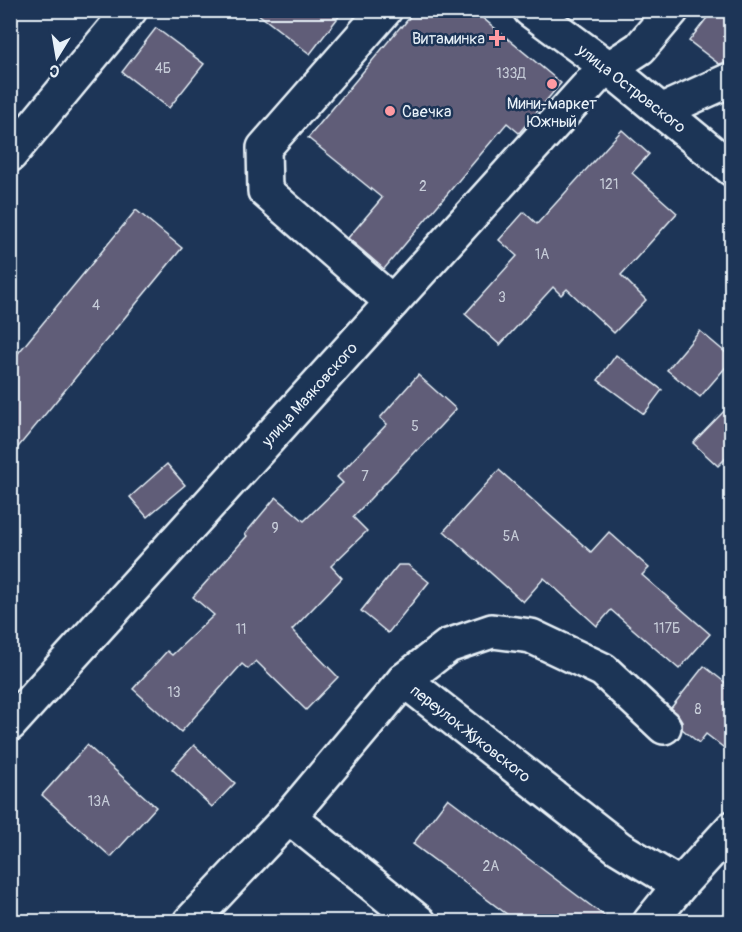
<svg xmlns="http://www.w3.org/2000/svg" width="742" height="932" font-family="Pangolin,sans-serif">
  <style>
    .building { fill: #615d78; stroke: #e8f1f8; stroke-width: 1.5 }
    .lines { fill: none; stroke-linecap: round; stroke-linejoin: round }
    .minor-casing { stroke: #e8f1f8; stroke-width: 38 }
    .minor { stroke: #1d3557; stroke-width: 33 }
    .poi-dot { fill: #ff9aa2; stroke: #1d3557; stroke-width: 2 }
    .labels { text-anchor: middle; stroke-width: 5; stroke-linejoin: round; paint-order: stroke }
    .number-label { font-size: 14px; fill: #c6ccd8 }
    .poi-label { font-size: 16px; fill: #e8f1f8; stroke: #1d3557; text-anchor: end }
    .street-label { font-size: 16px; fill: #e8f1f8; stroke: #1d3557 }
  </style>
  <rect width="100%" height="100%" fill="#1d3557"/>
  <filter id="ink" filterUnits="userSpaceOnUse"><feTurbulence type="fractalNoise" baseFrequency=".0167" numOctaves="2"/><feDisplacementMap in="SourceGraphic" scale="12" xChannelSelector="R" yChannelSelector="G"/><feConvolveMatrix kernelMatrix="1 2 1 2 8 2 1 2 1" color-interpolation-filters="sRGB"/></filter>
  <g filter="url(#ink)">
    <!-- building -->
    <g class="building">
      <path d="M 253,10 L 344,10 L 310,54 Z"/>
      <path d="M 415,10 L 473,10 L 561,83 L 519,133 L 507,123 L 384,269 L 348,238 L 382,198 L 308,138 L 401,26 L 402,27 Z"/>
      <path d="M 713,10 L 720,10 L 732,19 L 732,61 L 719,64 L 689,41 Z"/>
      <path d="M 156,28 L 204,64 L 169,108 L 122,72 Z"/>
      <path d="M 622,130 L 649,154 L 632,173 L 677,213 L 621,275 L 646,300 L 614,333 L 567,289 L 561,295 L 553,287 L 500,345 L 465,314 L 517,256 L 499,240 L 524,212 L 537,224 Z"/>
      <path d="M 136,210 L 182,248 L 10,457 L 10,363 Z"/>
      <path d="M 700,331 L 732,358 L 732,360 L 700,397 L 667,370 Z"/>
      <path d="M 616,355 L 662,390 L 644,414 L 598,380 Z"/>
      <path d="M 418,375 L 456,409 L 417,451 L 416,450 L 353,517 L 367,531 L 331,566 L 342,578 L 292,630 L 338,677 L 306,710 L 256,661 L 248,669 L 242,664 L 181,732 L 133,689 L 167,651 L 172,655 L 214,615 L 193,597 L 247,536 L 245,534 L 276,497 L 304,521 L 343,483 L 337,477 L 387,424 L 380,418 Z"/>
      <path d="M 732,403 L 732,452 L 718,466 L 693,443 Z"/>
      <path d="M 167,464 L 185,485 L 147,517 L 130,497 Z"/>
      <path d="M 499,470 L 591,552 L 609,532 L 649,568 L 642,575 L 710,634 L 679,669 L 611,610 L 597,626 L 544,578 L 523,602 L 444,531 Z"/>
      <path d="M 398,565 L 408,565 L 429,582 L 388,633 L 361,611 Z"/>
      <path d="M 704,666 L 732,688 L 732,754 L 706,734 L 699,743 L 682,729 L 682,721 L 677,713 L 671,708 Z"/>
      <path d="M 87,745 L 156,807 L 111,857 L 42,795 Z"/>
      <path d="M 194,745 L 235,783 L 212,807 L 172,769 Z"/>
      <path d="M 448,798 L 509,844 L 611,921 L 516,921 L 413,844 Z"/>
    </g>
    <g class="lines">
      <!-- minor casing -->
      <g class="minor-casing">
        <g id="minor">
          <path d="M 385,10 L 264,148 L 265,191 L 392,302"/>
          <path d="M 530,10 L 610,69 L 732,169"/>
          <path d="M 661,111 L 732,79"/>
          <path d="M 10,155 L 130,10"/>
          <path d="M 404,680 L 448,646 L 492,631 L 531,636 L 603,670 L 664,727"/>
          <path d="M 10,724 L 597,76 L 640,48 L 672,10"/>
          <path d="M 289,817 L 419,922"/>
          <path d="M 190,922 L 289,817 L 404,680 L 619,848 L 680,885 L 732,828"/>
          <path d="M 650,922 L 680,885"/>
        </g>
      </g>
      <!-- minor -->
      <use href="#minor" class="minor"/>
    </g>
  </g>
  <!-- markers -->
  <g class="poi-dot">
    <path d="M494 29h6v6h6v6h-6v6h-6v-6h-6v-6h6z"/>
    <circle cx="552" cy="84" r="6"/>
    <circle cx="390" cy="111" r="6"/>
  </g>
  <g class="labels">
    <!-- number labels -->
    <g class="number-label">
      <text x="163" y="73">4Б</text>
      <text x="511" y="78">133Д</text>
      <text x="609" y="189">121</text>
      <text x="423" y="191">2</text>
      <text x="542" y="259">1А</text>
      <text x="502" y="302">3</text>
      <text x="96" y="310">4</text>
      <text x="415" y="431">5</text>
      <text x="365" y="481">7</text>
      <text x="275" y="533">9</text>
      <text x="511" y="541">5А</text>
      <text x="667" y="633">117Б</text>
      <text x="241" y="634">11</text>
      <text x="174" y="697">13</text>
      <text x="698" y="714">8</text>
      <text x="99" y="806">13А</text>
      <text x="491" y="871">2А</text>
    </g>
    <!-- poi labels -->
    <g class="poi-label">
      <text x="485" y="44">Витаминка</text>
      <text x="552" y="109" text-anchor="middle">Мини-маркет<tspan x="552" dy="18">Южный</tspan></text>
      <text x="402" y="117" text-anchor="start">Свечка</text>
    </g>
    <!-- street labels -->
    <g class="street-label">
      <text transform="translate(632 88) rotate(38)" y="6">улица Островского</text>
      <text transform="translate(309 394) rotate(-48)" y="6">улица Маяковского</text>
      <text transform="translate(471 733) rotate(38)" y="6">переулок Жуковского</text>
    </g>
  </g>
  <!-- margin -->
  <rect width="742" height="932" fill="none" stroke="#1d3557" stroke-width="36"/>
  <rect x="18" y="18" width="706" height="896" fill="none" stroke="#e8f1f8" stroke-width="2" filter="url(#ink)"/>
  <!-- north arrow -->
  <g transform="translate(57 57) rotate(191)" stroke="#1d3557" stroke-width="4.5" paint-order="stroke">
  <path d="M0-4.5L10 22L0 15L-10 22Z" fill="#e8f1f8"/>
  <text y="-9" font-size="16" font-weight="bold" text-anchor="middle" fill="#e8f1f8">С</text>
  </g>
</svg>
